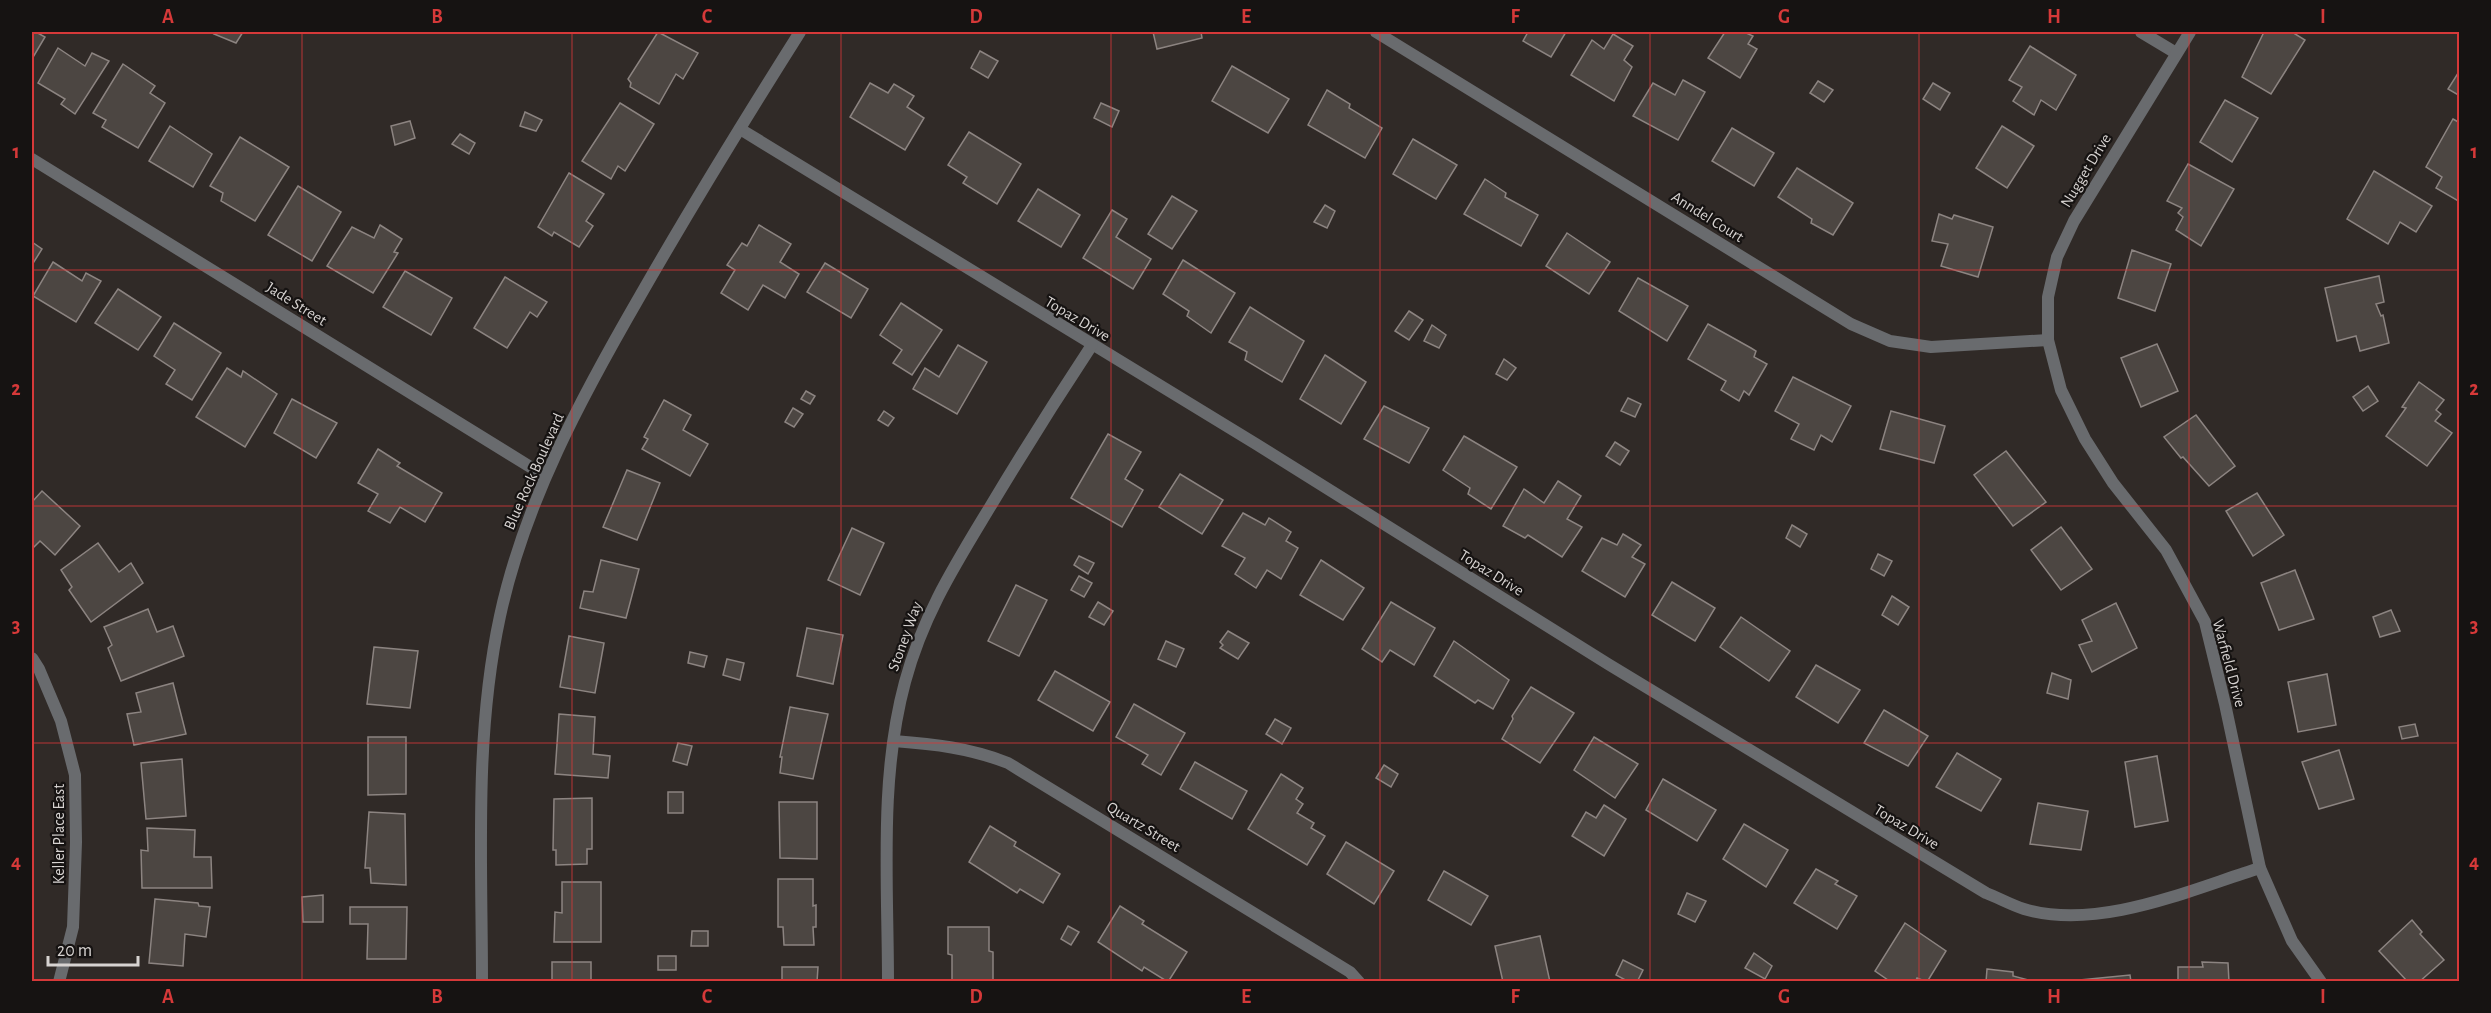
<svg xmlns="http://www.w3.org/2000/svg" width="2491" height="1013" font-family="'Alegreya Sans',sans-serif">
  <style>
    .building { fill: #4c4642; stroke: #8c8481; stroke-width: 1.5 }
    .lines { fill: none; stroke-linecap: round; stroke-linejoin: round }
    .street { stroke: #696b6e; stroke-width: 12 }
    .grid { fill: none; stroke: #d63939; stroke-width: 1.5; stroke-opacity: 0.55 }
    .labels { text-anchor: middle; stroke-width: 4.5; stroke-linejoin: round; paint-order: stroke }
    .street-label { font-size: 16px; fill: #d7d3d1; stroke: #161312 }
    .neatline { fill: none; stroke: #d63939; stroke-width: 2 }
    .grid-label { font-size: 20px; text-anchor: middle; font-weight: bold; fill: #d63939 }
  </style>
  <rect width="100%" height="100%" fill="#302a27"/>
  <!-- building -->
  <g class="building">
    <path d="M 32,32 L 36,32 L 45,37 L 32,59 Z"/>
    <path d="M 216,32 L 243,32 L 236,43 L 214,34 Z"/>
    <path d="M 658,32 L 698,53 L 683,79 L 676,74 L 659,104 L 630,87 L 631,83 L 628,79 Z"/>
    <path d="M 1153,32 L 1201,32 L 1202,38 L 1157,49 Z"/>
    <path d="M 1528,32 L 1566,32 L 1551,57 L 1523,41 Z"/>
    <path d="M 1725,32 L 1744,32 L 1753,36 L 1748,44 L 1757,49 L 1740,78 L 1708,58 Z"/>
    <path d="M 2264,32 L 2292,32 L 2305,40 L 2271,94 L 2242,77 Z"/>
    <path d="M 1613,34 L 1633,46 L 1624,60 L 1632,67 L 1614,101 L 1571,75 L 1592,40 L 1604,49 Z"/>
    <path d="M 2030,46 L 2076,75 L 2056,110 L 2041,100 L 2034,115 L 2013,101 L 2022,87 L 2009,80 Z"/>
    <path d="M 58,48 L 85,66 L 92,53 L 109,61 L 75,114 L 61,104 L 65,99 L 38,83 Z"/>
    <path d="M 980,51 L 998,61 L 988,78 L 971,68 Z"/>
    <path d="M 123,64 L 155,86 L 150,93 L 165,103 L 138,148 L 102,127 L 106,120 L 93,113 Z"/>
    <path d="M 1232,66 L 1289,99 L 1268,133 L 1212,101 Z"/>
    <path d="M 2460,70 L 2460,96 L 2448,89 Z"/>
    <path d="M 1683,80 L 1705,92 L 1678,140 L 1633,116 L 1653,83 L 1675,95 Z"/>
    <path d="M 1818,81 L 1833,90 L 1824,102 L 1810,93 Z"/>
    <path d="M 870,83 L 888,93 L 894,84 L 914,96 L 907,107 L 924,118 L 905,150 L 850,117 Z"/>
    <path d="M 1933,83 L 1950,93 L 1940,110 L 1923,99 Z"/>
    <path d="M 1327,90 L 1350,104 L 1349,108 L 1382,128 L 1365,158 L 1308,125 Z"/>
    <path d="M 2225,100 L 2258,118 L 2232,162 L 2200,142 Z"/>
    <path d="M 620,103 L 654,124 L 625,171 L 618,166 L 611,179 L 582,161 Z"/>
    <path d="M 1101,103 L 1119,111 L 1112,127 L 1094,118 Z"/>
    <path d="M 525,112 L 542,120 L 536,131 L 520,126 Z"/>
    <path d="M 2453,119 L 2460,123 L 2460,202 L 2436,188 L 2442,177 L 2426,167 Z"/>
    <path d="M 410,121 L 415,138 L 395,145 L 391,126 Z"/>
    <path d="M 170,126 L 212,154 L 193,187 L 149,161 Z"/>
    <path d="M 2002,126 L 2034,146 L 2007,188 L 1976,168 Z"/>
    <path d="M 1732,128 L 1774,153 L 1754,186 L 1712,161 Z"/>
    <path d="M 969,132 L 1021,164 L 997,204 L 963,183 L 967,177 L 948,165 Z"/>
    <path d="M 460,134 L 475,143 L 469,154 L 452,144 Z"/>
    <path d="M 240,137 L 289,167 L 255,221 L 221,201 L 223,193 L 210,186 Z"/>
    <path d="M 1413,139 L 1457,165 L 1436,199 L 1393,174 Z"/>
    <path d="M 2188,164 L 2234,189 L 2201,246 L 2176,230 L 2183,217 L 2178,213 L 2182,208 L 2167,201 Z"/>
    <path d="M 1797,168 L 1853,203 L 1833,235 L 1811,223 L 1812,219 L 1778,197 Z"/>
    <path d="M 2374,171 L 2432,206 L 2416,232 L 2400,222 L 2388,244 L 2347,219 Z"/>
    <path d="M 569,173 L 604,194 L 586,221 L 593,226 L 579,247 L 554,232 L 552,236 L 538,227 Z"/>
    <path d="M 1485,179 L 1506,193 L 1505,197 L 1538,215 L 1521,246 L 1464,214 Z"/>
    <path d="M 298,186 L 341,212 L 312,261 L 268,235 Z"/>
    <path d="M 1038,189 L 1080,215 L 1061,247 L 1018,221 Z"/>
    <path d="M 1172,196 L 1197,211 L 1172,249 L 1148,234 Z"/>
    <path d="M 1325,205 L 1335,211 L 1327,228 L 1314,222 Z"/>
    <path d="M 1112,210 L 1127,219 L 1116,237 L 1151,259 L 1133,289 L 1083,258 Z"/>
    <path d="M 1939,214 L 1952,219 L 1954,215 L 1993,227 L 1978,277 L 1941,266 L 1948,244 L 1932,241 Z"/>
    <path d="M 380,225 L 402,239 L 394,252 L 398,253 L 373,293 L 327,266 L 352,227 L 374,238 Z"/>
    <path d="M 759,225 L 791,244 L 780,262 L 799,274 L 785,298 L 763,285 L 748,310 L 721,293 L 735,270 L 727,265 L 742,243 L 747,246 Z"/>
    <path d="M 1567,233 L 1610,262 L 1589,294 L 1546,266 Z"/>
    <path d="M 32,242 L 42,249 L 32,265 Z"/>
    <path d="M 2132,250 L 2171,264 L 2155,311 L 2118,298 Z"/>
    <path d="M 1183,260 L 1235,293 L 1211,333 L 1187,316 L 1189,311 L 1163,294 Z"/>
    <path d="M 53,262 L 82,281 L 86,273 L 101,281 L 76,322 L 33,296 Z"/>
    <path d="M 825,263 L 868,289 L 851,318 L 807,292 Z"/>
    <path d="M 405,271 L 452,298 L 431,335 L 383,307 Z"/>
    <path d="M 2379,276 L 2384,302 L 2376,304 L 2381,316 L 2383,315 L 2389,343 L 2360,351 L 2356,336 L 2337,341 L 2325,288 Z"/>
    <path d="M 505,277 L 547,302 L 537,317 L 530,312 L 507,348 L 474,328 Z"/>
    <path d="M 1638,278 L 1688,306 L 1667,341 L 1619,311 Z"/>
    <path d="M 118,289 L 161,317 L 138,350 L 95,323 Z"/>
    <path d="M 901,303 L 942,330 L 912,375 L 893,363 L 902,350 L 880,335 Z"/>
    <path d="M 1250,307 L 1304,341 L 1282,382 L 1245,360 L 1247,352 L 1229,342 Z"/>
    <path d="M 1409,311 L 1423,320 L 1409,340 L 1395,331 Z"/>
    <path d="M 174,323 L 221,353 L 192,400 L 166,384 L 175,370 L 154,356 Z"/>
    <path d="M 1708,324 L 1751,348 L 1756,351 L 1754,357 L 1767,364 L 1749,395 L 1744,391 L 1739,401 L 1721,390 L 1726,381 L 1688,359 Z"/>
    <path d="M 1432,325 L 1446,335 L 1439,348 L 1424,341 Z"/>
    <path d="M 2157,344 L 2178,391 L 2141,407 L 2121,358 Z"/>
    <path d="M 958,345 L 987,362 L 957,414 L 913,389 L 925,368 L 939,377 Z"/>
    <path d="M 1325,355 L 1366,382 L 1341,424 L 1300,399 Z"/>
    <path d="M 1504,359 L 1516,368 L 1507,380 L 1496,374 Z"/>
    <path d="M 227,368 L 241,377 L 243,371 L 277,394 L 245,447 L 196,417 Z"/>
    <path d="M 1793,377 L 1851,406 L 1832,442 L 1821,435 L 1814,450 L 1791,439 L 1799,424 L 1775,411 Z"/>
    <path d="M 2419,382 L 2444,400 L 2436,410 L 2441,414 L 2435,421 L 2452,433 L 2427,466 L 2386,436 L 2406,408 L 2402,407 Z"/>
    <path d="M 2368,386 L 2378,401 L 2363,411 L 2353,397 Z"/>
    <path d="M 806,391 L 815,396 L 810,404 L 801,399 Z"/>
    <path d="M 1628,398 L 1641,404 L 1635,417 L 1621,411 Z"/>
    <path d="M 292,399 L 337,423 L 316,458 L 274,433 Z"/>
    <path d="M 664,400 L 691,415 L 683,430 L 708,444 L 690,476 L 642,449 L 648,439 L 644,437 Z"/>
    <path d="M 1384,406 L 1429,428 L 1409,463 L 1364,439 Z"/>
    <path d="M 793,408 L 803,414 L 794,427 L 785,422 Z"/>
    <path d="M 884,411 L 894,418 L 888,426 L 878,420 Z"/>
    <path d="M 1891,411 L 1945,426 L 1934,463 L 1880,449 Z"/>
    <path d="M 2196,415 L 2235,466 L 2209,486 L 2183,457 L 2181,458 L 2164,437 Z"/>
    <path d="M 1108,434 L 1141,452 L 1125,479 L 1143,490 L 1122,527 L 1071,498 Z"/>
    <path d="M 1464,436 L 1517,467 L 1491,509 L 1468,494 L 1470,488 L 1443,470 Z"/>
    <path d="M 1615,442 L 1629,451 L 1620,465 L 1606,456 Z"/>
    <path d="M 378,449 L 400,463 L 397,466 L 442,493 L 425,522 L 400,507 L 390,523 L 368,511 L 378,494 L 358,483 Z"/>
    <path d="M 2006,451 L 2046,502 L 2013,526 L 1974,475 Z"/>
    <path d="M 627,470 L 660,483 L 637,540 L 603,527 Z"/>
    <path d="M 1180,474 L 1223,500 L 1202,534 L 1159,507 Z"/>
    <path d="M 1558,481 L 1581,496 L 1567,519 L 1582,527 L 1562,557 L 1528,535 L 1525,538 L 1503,526 L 1524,489 L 1544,503 Z"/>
    <path d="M 42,491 L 80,526 L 55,555 L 40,541 L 32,549 L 32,502 Z"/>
    <path d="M 2257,493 L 2284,535 L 2253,556 L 2226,511 Z"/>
    <path d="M 1243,513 L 1265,525 L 1269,518 L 1291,532 L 1286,541 L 1298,548 L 1281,579 L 1267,570 L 1256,588 L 1235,574 L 1245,558 L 1222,546 Z"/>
    <path d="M 1792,525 L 1807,534 L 1800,547 L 1786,538 Z"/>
    <path d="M 2061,527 L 2092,569 L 2061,590 L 2031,550 Z"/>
    <path d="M 852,528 L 884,543 L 860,595 L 828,580 Z"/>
    <path d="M 1623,534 L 1641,545 L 1632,557 L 1645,564 L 1625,597 L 1582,571 L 1602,538 L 1617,545 Z"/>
    <path d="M 98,543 L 119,572 L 131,563 L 143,583 L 91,622 L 69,590 L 72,587 L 61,570 Z"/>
    <path d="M 1878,554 L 1892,561 L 1884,576 L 1871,569 Z"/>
    <path d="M 1079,556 L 1094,563 L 1088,574 L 1074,565 Z"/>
    <path d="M 601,560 L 639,569 L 626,618 L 580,608 L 584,591 L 593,592 Z"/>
    <path d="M 1321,560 L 1364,588 L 1343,620 L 1300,595 Z"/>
    <path d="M 2295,570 L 2314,619 L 2279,630 L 2261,583 Z"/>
    <path d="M 1079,576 L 1092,583 L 1084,597 L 1071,590 Z"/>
    <path d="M 1672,582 L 1715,608 L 1695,641 L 1652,615 Z"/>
    <path d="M 1016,585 L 1047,600 L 1019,656 L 988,641 Z"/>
    <path d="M 1892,596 L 1909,607 L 1898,625 L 1882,615 Z"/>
    <path d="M 1098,602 L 1113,611 L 1104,625 L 1089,617 Z"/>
    <path d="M 1391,602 L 1435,628 L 1414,665 L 1390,650 L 1382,662 L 1362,649 Z"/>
    <path d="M 2116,603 L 2137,648 L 2092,672 L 2079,645 L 2092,641 L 2082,620 Z"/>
    <path d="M 148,609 L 157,632 L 173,626 L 184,656 L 121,681 L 108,648 L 112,645 L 104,627 Z"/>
    <path d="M 2391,610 L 2400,631 L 2380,637 L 2373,617 Z"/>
    <path d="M 1741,617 L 1790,651 L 1769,681 L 1720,647 Z"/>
    <path d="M 807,628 L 843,635 L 833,684 L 797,676 Z"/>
    <path d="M 1228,631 L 1249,643 L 1238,659 L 1220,648 L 1223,645 L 1220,642 Z"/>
    <path d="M 569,636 L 604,643 L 595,693 L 560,687 Z"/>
    <path d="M 1166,641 L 1184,649 L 1176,667 L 1158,659 Z"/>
    <path d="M 1454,641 L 1509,680 L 1493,709 L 1478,700 L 1475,703 L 1434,676 Z"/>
    <path d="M 374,647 L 418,651 L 410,708 L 367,704 Z"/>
    <path d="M 690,652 L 707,656 L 704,667 L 688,663 Z"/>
    <path d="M 727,659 L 744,663 L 740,680 L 723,675 Z"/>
    <path d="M 1816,665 L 1860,690 L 1838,723 L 1796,697 Z"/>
    <path d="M 1055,671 L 1110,702 L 1093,731 L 1038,700 Z"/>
    <path d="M 2052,673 L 2071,680 L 2068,699 L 2047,693 Z"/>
    <path d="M 2327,674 L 2336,725 L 2298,732 L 2288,682 Z"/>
    <path d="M 173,683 L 186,734 L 134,745 L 127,714 L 141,712 L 136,693 Z"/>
    <path d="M 1531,687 L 1574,713 L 1540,763 L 1502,739 L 1513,719 L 1512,716 Z"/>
    <path d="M 1134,704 L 1185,733 L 1161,775 L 1142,764 L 1148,755 L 1116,737 Z"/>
    <path d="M 790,707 L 828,714 L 813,779 L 780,773 L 782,757 L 780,757 Z"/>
    <path d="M 1884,710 L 1928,736 L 1908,766 L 1864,743 Z"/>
    <path d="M 559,714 L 595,717 L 593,754 L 610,756 L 608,778 L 555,774 Z"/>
    <path d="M 1275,719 L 1291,728 L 1282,744 L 1266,734 Z"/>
    <path d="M 2415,724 L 2418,736 L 2402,739 L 2399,727 Z"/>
    <path d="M 368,737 L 406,737 L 406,794 L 368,795 Z"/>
    <path d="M 1594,737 L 1638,764 L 1615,798 L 1574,770 Z"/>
    <path d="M 678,743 L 692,746 L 687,765 L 673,761 Z"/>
    <path d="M 2339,750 L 2354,799 L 2319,809 L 2302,762 Z"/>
    <path d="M 1957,753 L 2001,779 L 1981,811 L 1936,787 Z"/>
    <path d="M 2157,756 L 2168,821 L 2135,827 L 2125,762 Z"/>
    <path d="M 182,759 L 186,816 L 146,819 L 141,763 Z"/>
    <path d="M 1195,762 L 1247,791 L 1232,819 L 1180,789 Z"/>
    <path d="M 1384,765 L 1398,774 L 1391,787 L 1376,778 Z"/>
    <path d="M 1281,774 L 1303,788 L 1296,799 L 1303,804 L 1297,813 L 1314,823 L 1311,828 L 1325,836 L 1307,865 L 1248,829 Z"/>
    <path d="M 1663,779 L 1716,810 L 1697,841 L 1646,810 Z"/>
    <rect x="668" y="792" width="15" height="21"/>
    <path d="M 592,798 L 592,849 L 587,849 L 587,864 L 556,865 L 556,850 L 553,850 L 554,799 Z"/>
    <path d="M 779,802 L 817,802 L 817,859 L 780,858 Z"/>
    <path d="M 2038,803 L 2088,811 L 2081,850 L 2030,844 Z"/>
    <path d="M 1604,805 L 1626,819 L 1604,856 L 1572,836 L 1586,812 L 1596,818 Z"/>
    <path d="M 369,812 L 405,814 L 406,885 L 371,883 L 370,868 L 365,868 Z"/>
    <path d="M 1744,824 L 1788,850 L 1766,887 L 1723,859 Z"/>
    <path d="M 990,826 L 1016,842 L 1014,846 L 1060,874 L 1043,903 L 1020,889 L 1017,893 L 969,862 Z"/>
    <path d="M 147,828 L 195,830 L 194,857 L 211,857 L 212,888 L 142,888 L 141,850 L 148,851 Z"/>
    <path d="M 1346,842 L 1394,871 L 1374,904 L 1327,874 Z"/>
    <path d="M 1816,869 L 1838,881 L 1835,884 L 1857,896 L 1837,929 L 1794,903 Z"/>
    <path d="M 1444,871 L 1488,896 L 1471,925 L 1428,900 Z"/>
    <path d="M 778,879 L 813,879 L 813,906 L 816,905 L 816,927 L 813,927 L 814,945 L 784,945 L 783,927 L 778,927 Z"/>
    <path d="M 562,882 L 601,882 L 601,942 L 554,942 L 555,912 L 562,913 Z"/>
    <path d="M 1687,893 L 1706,901 L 1695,922 L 1678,914 Z"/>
    <path d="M 323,895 L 323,922 L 303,922 L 302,897 Z"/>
    <path d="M 155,899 L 198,903 L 199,906 L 210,907 L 206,937 L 185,934 L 183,966 L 149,963 Z"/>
    <path d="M 1120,906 L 1144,921 L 1142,924 L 1187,952 L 1168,982 L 1144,967 L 1142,971 L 1098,942 Z"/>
    <path d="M 350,907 L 407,907 L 406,959 L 367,959 L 368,924 L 350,924 Z"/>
    <path d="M 2412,920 L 2422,932 L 2420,934 L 2444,960 L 2419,982 L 2408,982 L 2379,951 Z"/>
    <path d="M 1905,923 L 1946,951 L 1927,982 L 1917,978 L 1915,982 L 1891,982 L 1875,971 Z"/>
    <path d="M 1068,926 L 1079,932 L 1071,945 L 1061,939 Z"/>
    <path d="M 948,927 L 989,927 L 989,951 L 993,952 L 993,980 L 952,982 L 952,955 L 948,954 Z"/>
    <path d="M 692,931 L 708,931 L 708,946 L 691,946 Z"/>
    <path d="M 1540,936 L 1550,982 L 1503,982 L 1495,946 Z"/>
    <path d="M 1754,953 L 1772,966 L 1765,979 L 1745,968 Z"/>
    <rect x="658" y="956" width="18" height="14"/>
    <path d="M 1623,960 L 1643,970 L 1637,982 L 1629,982 L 1616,975 Z"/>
    <rect x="552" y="962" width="39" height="20"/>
    <path d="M 2202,962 L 2228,963 L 2229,982 L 2178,982 L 2178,967 L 2203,967 Z"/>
    <path d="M 782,967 L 818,967 L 817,982 L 782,982 Z"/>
    <path d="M 1987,969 L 2013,972 L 2013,976 L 2036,982 L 1986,982 Z"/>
    <path d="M 2130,975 L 2131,982 L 2080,982 L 2080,980 Z"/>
  </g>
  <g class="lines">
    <!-- street -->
    <g class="street">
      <path d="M 1376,32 L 1851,324 L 1890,341 L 1931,347 L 2048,340"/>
      <path d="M 2141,32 L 2176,53"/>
      <path d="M 2190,32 L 2074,221 L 2057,257 L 2048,297 L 2048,340 L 2061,390 L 2085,439 L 2113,483 L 2166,550 L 2205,622 L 2225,704 L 2260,868 L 2292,941 L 2321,982"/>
      <path d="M 740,129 L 1256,444 L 1608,664 L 1986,893 C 1999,898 2011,905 2024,909 C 2099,931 2189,890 2260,868"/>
      <path d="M 32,159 L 545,476"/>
      <path d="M 32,658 L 39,669 L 61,721 L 75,775 L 76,842 L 73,927 L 59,982"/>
      <path d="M 894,741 C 934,744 970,748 1008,763 L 1350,972 L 1359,982"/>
      <path d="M 482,982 C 482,860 474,736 500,616 C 525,501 581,398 640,296 C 691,207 745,119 800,32"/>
      <path d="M 888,982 C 888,883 879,778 905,682 C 923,615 955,565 990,507 C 1023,452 1057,398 1092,345"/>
    </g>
  </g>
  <!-- grid -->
  <path class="grid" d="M 302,32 L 302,982M 572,32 L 572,982M 841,32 L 841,982M 1111,32 L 1111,982M 1380,32 L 1380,982M 1650,32 L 1650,982M 1919,32 L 1919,982M 2189,32 L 2189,982M 32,270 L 2460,270M 32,506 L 2460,506M 32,743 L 2460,743"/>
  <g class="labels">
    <!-- street labels -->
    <g class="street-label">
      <text transform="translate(2085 170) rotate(-59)" y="6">Nugget Drive</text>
      <text transform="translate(1708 216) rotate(32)" y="6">Anndel Court</text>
      <text transform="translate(297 303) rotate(32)" y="6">Jade Street</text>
      <text transform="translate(1078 318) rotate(31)" y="6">Topaz Drive</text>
      <text transform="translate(533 471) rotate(-66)" y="6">Blue Rock Boulevard</text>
      <text transform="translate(1492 572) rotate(32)" y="6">Topaz Drive</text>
      <text transform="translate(904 636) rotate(-70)" y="6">Stoney Way</text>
      <text transform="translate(2230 663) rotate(75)" y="6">Warfield Drive</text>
      <text transform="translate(1144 826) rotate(31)" y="6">Quartz Street</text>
      <text transform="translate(1907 826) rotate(31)" y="6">Topaz Drive</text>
      <text transform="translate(58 834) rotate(-90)" y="6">Keller Place East</text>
    </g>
  </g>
  <!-- border -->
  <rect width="2491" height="1013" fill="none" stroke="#161312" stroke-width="66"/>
  <!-- scale -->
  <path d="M48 956v9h90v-9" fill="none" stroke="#d7d3d1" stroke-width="3"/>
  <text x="57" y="956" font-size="18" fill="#d7d3d1" stroke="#161312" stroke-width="4.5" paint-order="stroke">20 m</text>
  <rect x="33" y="33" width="2425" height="947" class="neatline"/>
  <g class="grid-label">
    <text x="168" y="23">A</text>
    <text x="437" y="23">B</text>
    <text x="707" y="23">C</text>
    <text x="976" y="23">D</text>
    <text x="1246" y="23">E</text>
    <text x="1515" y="23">F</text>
    <text x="1784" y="23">G</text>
    <text x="2054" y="23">H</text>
    <text x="2323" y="23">I</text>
    <text x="16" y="158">1</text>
    <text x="2474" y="158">1</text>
    <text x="16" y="395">2</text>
    <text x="2474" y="395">2</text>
    <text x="16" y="632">3</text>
    <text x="2474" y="632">3</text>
    <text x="16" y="868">4</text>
    <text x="2474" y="868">4</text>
    <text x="168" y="1003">A</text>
    <text x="437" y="1003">B</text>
    <text x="707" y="1003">C</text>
    <text x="976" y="1003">D</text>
    <text x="1246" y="1003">E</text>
    <text x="1515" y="1003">F</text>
    <text x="1784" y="1003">G</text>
    <text x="2054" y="1003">H</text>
    <text x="2323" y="1003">I</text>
  </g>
</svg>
